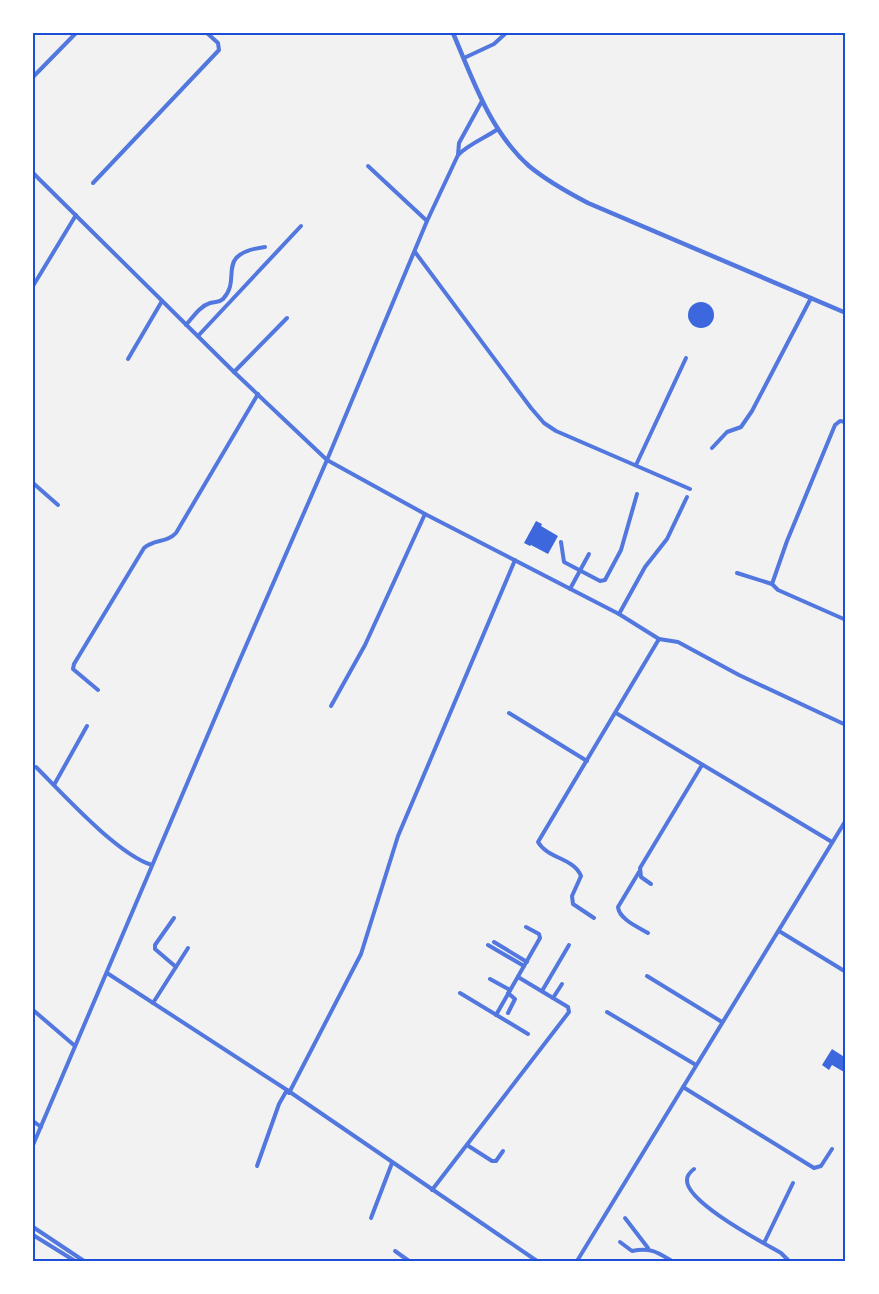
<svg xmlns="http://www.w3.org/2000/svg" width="879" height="1294" font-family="Lato,sans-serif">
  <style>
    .building { fill: #3d67dc }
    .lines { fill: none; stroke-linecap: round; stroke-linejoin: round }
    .minor { stroke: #5277de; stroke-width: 4 }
    .tertiary { stroke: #5277de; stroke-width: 4.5 }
    .neatline { fill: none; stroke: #1d4ed8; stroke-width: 2 }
  </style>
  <rect width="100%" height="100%" fill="#f2f2f2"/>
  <!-- building -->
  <g class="building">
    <circle cx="701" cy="315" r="13"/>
    <path d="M 536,521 L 542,524 L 541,526 L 558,536 L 548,554 L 531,545 L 530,546 L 524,543 Z"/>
    <path d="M 832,1049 L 846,1058 L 843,1061 L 846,1063 L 846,1069 L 844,1072 L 832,1065 L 829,1070 L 822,1065 Z"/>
  </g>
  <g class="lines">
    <!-- minor -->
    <g class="minor">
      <path d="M 464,58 L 494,44 L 506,33"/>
      <path d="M 33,77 L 76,33"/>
      <path d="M 458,155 L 459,143 L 482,101"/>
      <path d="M 368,166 L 427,221"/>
      <path d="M 33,173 L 234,372 L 327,460 L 425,514 L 619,614 L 659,639 L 678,642 L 739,675 L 846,725"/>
      <path d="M 93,183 L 219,50 L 218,43 L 207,33"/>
      <path d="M 415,252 L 531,408 L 544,423 L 556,431 L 690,489"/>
      <path d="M 33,286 L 76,215"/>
      <path d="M 186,325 C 193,317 200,306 210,303 C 216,301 219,303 223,299 C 243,278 213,254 265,247"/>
      <path d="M 198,336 L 301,226"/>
      <path d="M 128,359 L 162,301"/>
      <path d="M 234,372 L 287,318"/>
      <path d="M 846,422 L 840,421 L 835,425 L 787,541 L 772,584 L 778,590 L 846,620"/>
      <path d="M 712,448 L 727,432 L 741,427 L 752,411 L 811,298"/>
      <path d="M 636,465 L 686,358"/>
      <path d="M 33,483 L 58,505"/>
      <path d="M 561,542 L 564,562 L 600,581 L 605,580 L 621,550 L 637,494"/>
      <path d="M 737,573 L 772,584"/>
      <path d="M 570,589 L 589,554"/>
      <path d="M 619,614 L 645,567 L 667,539 L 687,497"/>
      <path d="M 98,690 L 73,669 L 74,664 L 144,548 C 154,539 167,543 176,533 L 258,394"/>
      <path d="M 331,706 L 365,645 L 425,514"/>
      <path d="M 509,713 L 587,761"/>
      <path d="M 616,713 L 832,842"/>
      <path d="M 36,767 C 64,795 117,854 152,865"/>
      <path d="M 54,785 L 87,726"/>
      <path d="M 639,872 L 618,907 C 619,919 638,927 648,933"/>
      <path d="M 651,884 L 641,877 L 640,868 L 702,765"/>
      <path d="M 174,918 L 155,945 L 155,949 L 176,967"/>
      <path d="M 594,918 L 573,904 L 572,896 L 581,876 C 574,858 548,859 538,842 L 659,639"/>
      <path d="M 779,931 L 846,972"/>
      <path d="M 494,942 L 527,962"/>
      <path d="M 488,945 L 524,966"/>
      <path d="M 107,973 L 287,1090 L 537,1261"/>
      <path d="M 647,976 L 722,1022"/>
      <path d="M 490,979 L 510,990"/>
      <path d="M 542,991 L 569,945"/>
      <path d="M 460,993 L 528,1034"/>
      <path d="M 553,998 L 562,984"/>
      <path d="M 153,1003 L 188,948"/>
      <path d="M 33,1010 L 75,1046"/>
      <path d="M 607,1012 L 696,1065"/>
      <path d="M 508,1013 L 515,999 L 508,993"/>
      <path d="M 496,1015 L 540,938 L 539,934 L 526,927"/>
      <path d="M 683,1087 L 814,1168 L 821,1166 L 832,1149"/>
      <path d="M 289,1093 L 361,954 L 398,836 L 515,560"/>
      <path d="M 33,1121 L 41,1127"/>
      <path d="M 33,1145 L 238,664 L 327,460 L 427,221 L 458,155 C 469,144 485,138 498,129"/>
      <path d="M 467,1145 L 492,1161 L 496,1161 L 503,1151"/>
      <path d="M 257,1166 L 279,1104 L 287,1090"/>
      <path d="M 694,1169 C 690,1172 687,1175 687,1180 C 686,1202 762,1242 781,1253 L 789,1261"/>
      <path d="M 432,1190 L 569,1012 L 568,1007 L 518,977"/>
      <path d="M 371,1218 L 392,1163"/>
      <path d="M 625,1218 L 648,1248"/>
      <path d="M 33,1227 L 84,1261"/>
      <path d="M 33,1235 L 75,1261"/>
      <path d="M 620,1242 L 632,1251 C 650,1247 657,1252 672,1261"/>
      <path d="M 764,1243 L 793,1183"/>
      <path d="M 395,1251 L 409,1261"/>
      <path d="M 577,1261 L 846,820"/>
    </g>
    <!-- tertiary -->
    <path class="tertiary" d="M 453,33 C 473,80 490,131 529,166 C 547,181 567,192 588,203 L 846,313"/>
  </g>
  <!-- border -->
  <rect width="879" height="1294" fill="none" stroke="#ffffff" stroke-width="69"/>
  <rect x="34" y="34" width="810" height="1226" class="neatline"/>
</svg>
